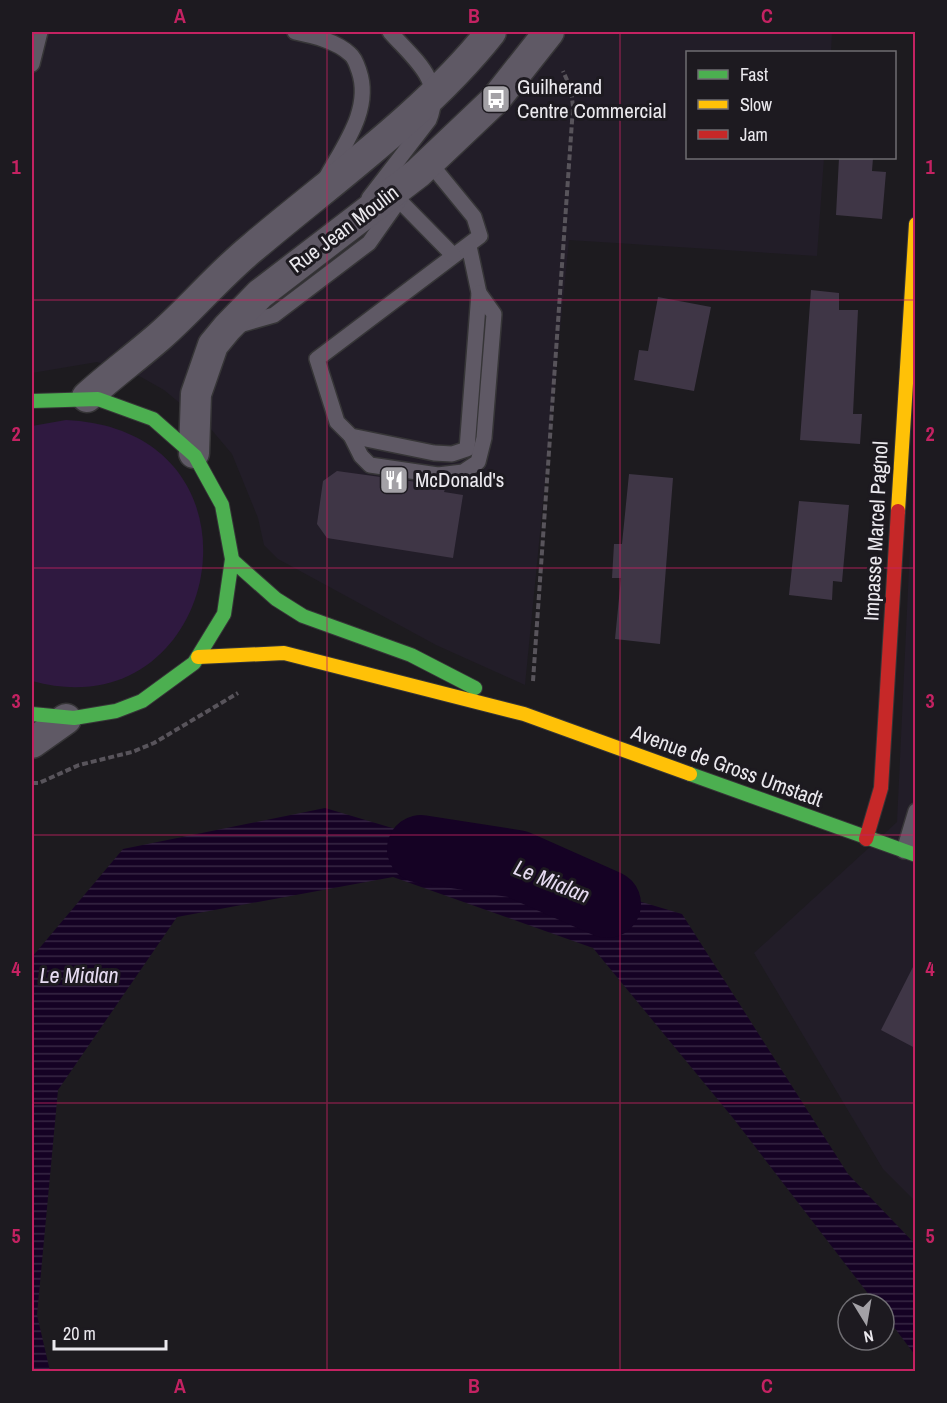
<svg xmlns="http://www.w3.org/2000/svg" width="947" height="1403" font-family="'Archivo Narrow',sans-serif">
  <style>
    .built { fill: #221d28 }
    .green { fill: #2f1940 }
    .water { fill: url(#water-rules) }
    .lines { fill: none; stroke-linecap: round; stroke-linejoin: round }
    .river { stroke: #150224; stroke-width: 68 }
    .building { fill: #3f3646 }
    .lane-casing { stroke: #363537; stroke-width: 18 }
    .street-casing { stroke: #363537; stroke-width: 33 }
    .fast-casing { stroke: #363537; stroke-width: 16 }
    .slow-casing { stroke: #363537; stroke-width: 16 }
    .jam-casing { stroke: #363537; stroke-width: 16 }
    .path { stroke: #58545b; stroke-width: 4; stroke-dasharray: 6 3; stroke-linecap: butt }
    .lane { stroke: #5f5965; stroke-width: 15 }
    .street { stroke: #5f5965; stroke-width: 30 }
    .fast { stroke: #4caf50; stroke-width: 14 }
    .slow { stroke: #ffc107; stroke-width: 14 }
    .jam { stroke: #c62828; stroke-width: 14 }
    .grid { fill: none; stroke: #c42262; stroke-width: 1.5; stroke-opacity: 0.55 }
    .labels { text-anchor: middle; stroke-width: 6; stroke-linejoin: round; paint-order: stroke }
    .poi-label { font-size: 21px; fill: #ebe9ee; stroke: #1d1a20; text-anchor: start }
    .street-label { font-size: 21px; fill: #ebe9ee; stroke: #1d1a20 }
    .water-label { font-size: 22px; font-style: italic; fill: #e7dcf2; stroke: #1d1a20 }
    .neatline { fill: none; stroke: #c42262; stroke-width: 2 }
    .grid-label { font-size: 20px; text-anchor: middle; font-weight: bold; fill: #c42262 }
  </style>
  <defs>
    <pattern id="water-rules" width="6" height="5" patternUnits="userSpaceOnUse" patternTransform="scale(1.5)"><rect width="6" height="5" fill="#150224"/><path d="M0 2.5h6" fill="none" stroke="#372744"/></pattern>
  </defs>
  <rect width="100%" height="100%" fill="#1d1b1f"/>
  <!-- built -->
  <g class="built">
    <path d="M 32,32 L 832,32 L 831,52 L 688,52 L 688,158 L 824,158 L 817,256 L 569,240 L 525,685 L 436,645 L 278,559 L 264,545 L 258,518 L 232,454 L 210,428 L 164,390 L 141,377 L 97,362 L 32,373 Z"/>
    <path d="M 915,441 L 915,1201 L 883,1169 L 754,953 L 897,822 Z"/>
  </g>
  <!-- green -->
  <path class="green" d="M 66,420 C 281,430 223,734 32,681 L 32,426 Z"/>
  <!-- water -->
  <path class="water" d="M 325,808 L 682,914 L 848,1174 L 915,1244 L 915,1355 L 884,1314 L 884,1304 L 876,1304 L 733,1118 L 593,948 L 393,877 L 177,917 L 58,1090 L 37,1315 L 50,1371 L 32,1371 L 32,957 L 123,849 Z"/>
  <g class="lines">
    <!-- river -->
    <path class="river" d="M 421,849 L 517,864 L 607,904"/>
  </g>
  <!-- building -->
  <g class="building">
    <path d="M 839,158 L 873,158 L 872,171 L 886,172 L 882,219 L 836,215 Z"/>
    <path d="M 811,290 L 839,293 L 839,310 L 858,310 L 853,414 L 862,414 L 860,444 L 800,440 Z"/>
    <path d="M 658,297 L 711,307 L 694,391 L 634,380 L 639,350 L 648,351 Z"/>
    <path d="M 337,471 L 446,486 L 444,492 L 463,495 L 453,558 L 327,538 L 317,524 L 323,481 Z"/>
    <path d="M 629,474 L 673,478 L 660,644 L 615,639 L 621,578 L 612,578 L 614,544 L 622,544 Z"/>
    <path d="M 799,501 L 849,505 L 842,582 L 833,581 L 832,600 L 789,595 Z"/>
    <path d="M 915,963 L 915,1048 L 881,1030 Z"/>
  </g>
  <g class="lines">
    <!-- lane casing -->
    <g class="lane-casing">
      <g id="lane">
        <path d="M 295,32 C 314,36 336,41 350,54 C 355,58 357,65 359,71 C 372,109 344,145 326,178"/>
        <path d="M 32,64 L 40,32"/>
        <path d="M 429,162 L 474,217 L 480,236 L 317,359 L 337,422 L 351,436 L 434,453 L 452,454 L 467,449 L 479,293 L 469,246"/>
        <path d="M 392,193 L 453,255"/>
        <path d="M 369,198 L 429,120 C 445,81 414,59 390,32"/>
        <path d="M 236,326 L 274,315 L 361,249 L 369,243 L 400,199"/>
        <path d="M 351,436 L 361,456 L 370,465 L 438,475 L 463,472 L 478,462 L 484,438 L 494,314 L 479,293"/>
        <path d="M 904,851 L 916,811"/>
      </g>
    </g>
    <!-- street casing -->
    <g class="street-casing">
      <g id="street">
        <path d="M 87,397 C 110,376 136,357 160,336 C 192,308 219,275 252,248 C 331,181 427,113 491,32"/>
        <path d="M 194,453 L 196,394 L 213,345 L 227,328 L 260,294 L 418,173 L 496,99 L 549,32"/>
        <path d="M 32,743 L 66,719"/>
      </g>
    </g>
    <!-- fast casing -->
    <g class="fast-casing">
      <g id="fast">
        <path d="M 32,401 L 98,399 L 153,419 L 195,456 L 222,505 L 232,559 L 224,614 L 194,663 L 142,701 L 116,711 L 74,718 L 32,714"/>
        <path d="M 232,560 L 276,599 L 303,616 L 411,655 L 475,688"/>
        <path d="M 690,774 L 916,855"/>
      </g>
    </g>
    <!-- slow casing -->
    <g class="slow-casing">
      <g id="slow">
        <path d="M 898,511 L 916,224"/>
        <path d="M 198,657 L 284,653 L 524,714 L 690,774"/>
      </g>
    </g>
    <!-- jam casing -->
    <g class="jam-casing">
      <path id="jam" d="M 866,839 L 881,788 L 898,511"/>
    </g>
    <!-- path -->
    <g class="path">
      <path d="M 533,681 L 573,107 L 571,89 L 563,71"/>
      <path d="M 32,783 L 39,783 L 79,765 L 132,752 L 154,743 L 238,693"/>
    </g>
    <!-- lane -->
    <use href="#lane" class="lane"/>
    <!-- street -->
    <use href="#street" class="street"/>
    <!-- fast -->
    <use href="#fast" class="fast"/>
    <!-- slow -->
    <use href="#slow" class="slow"/>
    <!-- jam -->
    <use href="#jam" class="jam"/>
  </g>
  <!-- grid -->
  <path class="grid" d="M 327,32 L 327,1372M 620,32 L 620,1372M 32,300 L 916,300M 32,568 L 916,568M 32,835 L 916,835M 32,1103 L 916,1103"/>
  <!-- icons -->
  <defs>
    <g id="bus-square" transform="scale(1.5)"><rect x="-9" y="-9" width="18" height="18" rx="4" fill="#a3a1a6" stroke="#1d1a20"/><path d="M-5-6H5V4H4V6H2V4H-2V6H-4V4H-5ZM-3.5-4V0h7V-4ZM-3.5 1.2v1.5H-2V1.2ZM2 1.2v1.5H3.5V1.2Z" fill="#fff"/></g>
    <g id="restaurant-square" transform="scale(1.5)"><rect x="-9" y="-9" width="18" height="18" rx="4" fill="#a3a1a6" stroke="#1d1a20"/><path d="M-5-6h1v4h1v-4h1v4h1v-4h1v5L-1.5 .5V6h-2V.5L-5-1ZM5-6V6H3V1.5H1.5Q1.5-4 5-6Z" fill="#fff"/></g>
  </defs>
  <g fill-rule="evenodd">
    <use href="#bus-square" x="496" y="99"/>
    <use href="#restaurant-square" x="394" y="480"/>
  </g>
  <g class="labels">
    <!-- poi labels -->
    <g class="poi-label">
      <text x="517" y="94">Guilherand<tspan x="517" dy="24">Centre Commercial</tspan></text>
      <text x="415" y="487">McDonald's</text>
    </g>
    <!-- street labels -->
    <g class="street-label">
      <text transform="translate(344 229) rotate(-37)" y="7">Rue Jean Moulin</text>
      <text transform="translate(876 531) rotate(-87)" y="7">Impasse Marcel Pagnol</text>
      <text transform="translate(727 766) rotate(20)" y="7">Avenue de Gross Umstadt</text>
    </g>
    <!-- water labels -->
    <g class="water-label">
      <text transform="translate(552 881) rotate(22)" y="8">Le Mialan</text>
      <text x="79" y="983">Le Mialan</text>
    </g>
  </g>
  <!-- border -->
  <rect width="947" height="1403" fill="none" stroke="#1d1a20" stroke-width="66"/>
  <!-- legend -->
  <rect x="686" y="51" width="210" height="108" fill="#1d1a20" stroke="#6f6d72" stroke-width="1.5"/>
  <rect x="698" y="70" width="30" height="9" fill="#4caf50" stroke="#6f6d72" stroke-width="1.5"/>
  <text x="740" y="81" font-size="18" fill="#ebe9ee">Fast</text>
  <rect x="698" y="100" width="30" height="9" fill="#ffc107" stroke="#6f6d72" stroke-width="1.5"/>
  <text x="740" y="111" font-size="18" fill="#ebe9ee">Slow</text>
  <rect x="698" y="130" width="30" height="9" fill="#c62828" stroke="#6f6d72" stroke-width="1.5"/>
  <text x="740" y="141" font-size="18" fill="#ebe9ee">Jam</text>
  <!-- north arrow -->
  <g transform="translate(866 1322) rotate(169)"><circle r="28" fill="#1d1a20" stroke="#6f6d72" stroke-width="1.5"/>
  <path d="M0-4.5L10 22L0 15L-10 22Z" fill="#a3a1a6"/>
  <text y="-9" font-size="16" font-weight="bold" text-anchor="middle" fill="#ebe9ee">N</text>
  </g>
  <!-- scale -->
  <path d="M54 1340v9h112v-9" fill="none" stroke="#ebe9ee" stroke-width="3"/>
  <text x="63" y="1340" font-size="18" fill="#ebe9ee" stroke="#1d1a20" stroke-width="4.5" paint-order="stroke">20 m</text>
  <rect x="33" y="33" width="881" height="1337" class="neatline"/>
  <g class="grid-label">
    <text x="180" y="23">A</text>
    <text x="474" y="23">B</text>
    <text x="767" y="23">C</text>
    <text x="16" y="174">1</text>
    <text x="930" y="174">1</text>
    <text x="16" y="441">2</text>
    <text x="930" y="441">2</text>
    <text x="16" y="708">3</text>
    <text x="930" y="708">3</text>
    <text x="16" y="976">4</text>
    <text x="930" y="976">4</text>
    <text x="16" y="1243">5</text>
    <text x="930" y="1243">5</text>
    <text x="180" y="1393">A</text>
    <text x="474" y="1393">B</text>
    <text x="767" y="1393">C</text>
  </g>
</svg>
